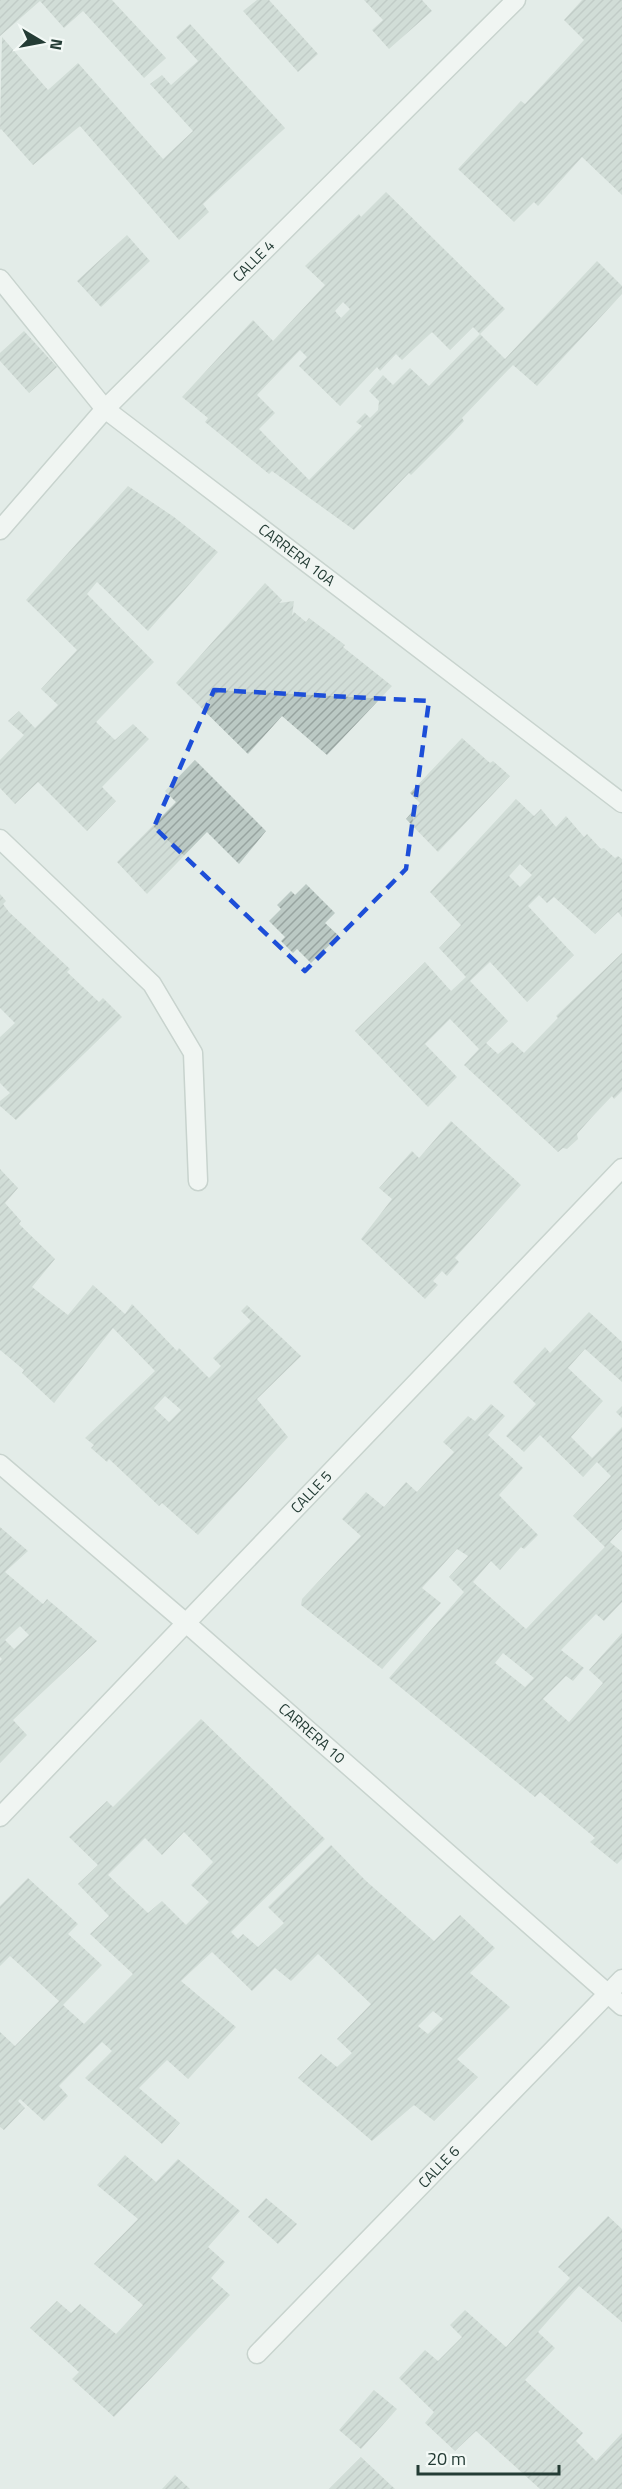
<svg xmlns="http://www.w3.org/2000/svg" width="622" height="2489" font-family="'Titillium Web',sans-serif">
  <style>
    .building { fill: url(#building-hatch); fill-rule: evenodd }
    .lines { fill: none; stroke-linecap: round; stroke-linejoin: round }
    .street-casing { stroke: #a6b4af; stroke-width: 21 }
    .street { stroke: #fff; stroke-width: 18 }
    .marked { fill: none; stroke: #1d4ed8; stroke-width: 4.5; stroke-dasharray: 12 8; stroke-linejoin: round }
    .labels { text-anchor: middle; stroke-width: 6; stroke-linejoin: round; paint-order: stroke }
    .street-label { font-size: 15px; fill: #243c35; stroke: #f3f9f6 }
  </style>
  <defs>
    <pattern id="building-hatch" width="6" height="6" patternUnits="userSpaceOnUse" patternTransform="scale(1.5)"><rect width="6" height="6" fill="#bbc9c4"/><path d="M-1 1l2-2M0 6l6-6M5 7l2-2" fill="none" stroke="#98a4a0"/></pattern>
  </defs>
  <rect width="100%" height="100%" fill="#e3ece8"/>
  <!-- building -->
  <g class="building">
    <path d="M 0,0 L 112,0 L 166,58 L 144,78 L 83,11 L 64,28 L 40,1 L 0,36 Z"/>
    <path d="M 257,0 L 269,0 L 318,54 L 298,72 L 243,11 Z"/>
    <path d="M 364,0 L 422,0 L 432,11 L 389,49 L 372,30 L 383,20 Z"/>
    <path d="M 582,0 L 622,0 L 622,195 L 582,157 L 538,206 L 534,202 L 514,222 L 458,169 L 521,101 L 525,104 L 584,40 L 564,20 Z"/>
    <path d="M 190,24 L 285,128 L 203,204 L 209,212 L 179,240 L 80,126 L 33,165 L 1,129 L 0,130 L 2,37 L 48,90 L 78,63 L 163,159 L 193,131 L 150,84 L 162,75 L 171,85 L 198,61 L 176,37 Z"/>
    <path d="M 386,192 L 505,309 L 480,334 L 473,327 L 450,350 L 432,332 L 402,360 L 396,354 L 380,371 L 377,367 L 340,406 L 299,366 L 307,357 L 300,350 L 257,395 L 275,413 L 259,429 L 309,480 L 362,426 L 356,422 L 365,413 L 370,418 L 378,410 L 379,401 L 369,391 L 383,375 L 393,385 L 410,368 L 429,386 L 480,334 L 505,359 L 597,261 L 622,286 L 622,294 L 537,386 L 513,365 L 462,418 L 464,421 L 451,435 L 411,475 L 409,473 L 354,530 L 272,471 L 269,474 L 205,422 L 208,418 L 182,397 L 253,320 L 273,341 L 325,285 L 305,266 L 359,214 L 361,217 ZM 343,302 L 350,309 L 341,318 L 335,311 Z"/>
    <path d="M 127,235 L 150,261 L 101,307 L 77,281 Z"/>
    <path d="M 24,331 L 57,367 L 29,393 L 0,361 L 0,353 Z"/>
    <path d="M 128,486 L 174,517 L 218,552 L 148,631 L 97,582 L 87,594 L 154,662 L 96,722 L 115,740 L 133,724 L 149,739 L 102,787 L 116,801 L 87,831 L 38,782 L 15,804 L 0,788 L 0,760 L 24,735 L 8,721 L 19,711 L 35,728 L 58,705 L 41,689 L 77,650 L 26,600 Z"/>
    <path d="M 265,583 L 282,600 L 279,603 L 294,601 L 292,616 L 294,612 L 306,622 L 309,618 L 345,645 L 343,647 L 392,686 L 327,755 L 282,716 L 248,754 L 176,683 Z"/>
    <path d="M 462,738 L 490,763 L 493,761 L 510,776 L 438,852 L 406,819 L 420,803 L 410,793 Z"/>
    <path d="M 195,760 L 266,831 L 239,864 L 207,832 L 147,894 L 117,862 L 176,802 L 165,791 Z"/>
    <path d="M 516,799 L 534,816 L 541,809 L 556,827 L 566,816 L 584,837 L 587,834 L 601,849 L 604,848 L 615,858 L 618,856 L 622,859 L 622,917 L 618,912 L 595,934 L 554,897 L 547,903 L 539,895 L 528,906 L 574,955 L 527,1002 L 490,962 L 470,981 L 508,1021 L 486,1043 L 498,1054 L 512,1042 L 524,1053 L 558,1018 L 556,1016 L 622,953 L 622,1091 L 614,1099 L 612,1096 L 592,1117 L 577,1134 L 578,1139 L 567,1149 L 563,1148 L 558,1152 L 464,1065 L 479,1049 L 450,1019 L 425,1044 L 457,1077 L 428,1107 L 355,1031 L 425,962 L 451,991 L 466,977 L 439,948 L 461,925 L 430,892 ZM 520,864 L 532,875 L 520,887 L 509,876 Z"/>
    <path d="M 306,884 L 335,913 L 325,923 L 339,936 L 311,963 L 297,949 L 293,953 L 281,941 L 285,937 L 269,921 L 281,909 L 277,905 L 291,891 L 295,895 Z"/>
    <path d="M 0,894 L 6,901 L 3,904 L 9,912 L 70,969 L 67,972 L 99,1002 L 103,998 L 122,1017 L 16,1120 L 0,1106 L 0,1101 L 10,1093 L 0,1083 L 0,1037 L 15,1023 L 0,1008 Z"/>
    <path d="M 451,1121 L 521,1185 L 455,1258 L 459,1262 L 447,1276 L 442,1271 L 433,1281 L 438,1285 L 425,1299 L 361,1239 L 392,1199 L 379,1188 L 412,1151 L 419,1158 Z"/>
    <path d="M 0,1169 L 18,1188 L 5,1203 L 21,1221 L 19,1224 L 55,1259 L 32,1287 L 68,1315 L 93,1285 L 125,1314 L 132,1304 L 177,1351 L 179,1348 L 209,1378 L 221,1366 L 213,1358 L 251,1321 L 241,1311 L 247,1305 L 301,1356 L 257,1399 L 288,1437 L 198,1535 L 162,1503 L 159,1506 L 109,1459 L 107,1462 L 91,1448 L 94,1445 L 85,1438 L 155,1371 L 113,1328 L 54,1403 L 22,1373 L 24,1370 L 0,1350 ZM 165,1396 L 181,1410 L 169,1422 L 154,1408 Z"/>
    <path d="M 589,1312 L 622,1342 L 622,1382 L 585,1349 L 568,1368 L 603,1401 L 571,1437 L 592,1458 L 622,1427 L 622,1529 L 610,1542 L 622,1552 L 622,1602 L 604,1621 L 596,1614 L 561,1650 L 584,1668 L 573,1681 L 566,1676 L 543,1699 L 569,1722 L 603,1683 L 589,1670 L 622,1633 L 622,1859 L 617,1864 L 590,1842 L 595,1838 L 540,1792 L 535,1797 L 389,1678 L 464,1592 L 449,1577 L 468,1556 L 457,1549 L 422,1588 L 441,1603 L 382,1669 L 301,1605 L 302,1599 L 361,1536 L 342,1519 L 366,1492 L 384,1507 L 406,1482 L 417,1492 L 454,1452 L 443,1442 L 468,1416 L 475,1421 L 491,1404 L 505,1416 L 488,1435 L 523,1468 L 499,1495 L 538,1535 L 524,1549 L 521,1547 L 500,1570 L 491,1561 L 473,1582 L 526,1629 L 543,1611 L 605,1547 L 573,1516 L 611,1476 L 597,1462 L 583,1477 L 540,1435 L 524,1452 L 506,1436 L 536,1404 L 513,1382 L 545,1347 L 550,1353 ZM 503,1653 L 534,1678 L 525,1687 L 495,1663 Z"/>
    <path d="M 622,1406 L 622,1418 L 616,1412 Z"/>
    <path d="M 0,1527 L 28,1551 L 5,1572 L 43,1604 L 47,1599 L 97,1641 L 13,1720 L 27,1735 L 0,1763 L 0,1661 L 2,1659 L 0,1657 ZM 20,1626 L 29,1635 L 14,1649 L 5,1640 Z"/>
    <path d="M 201,1719 L 325,1839 L 231,1932 L 238,1939 L 243,1934 L 258,1947 L 284,1923 L 268,1907 L 331,1845 L 365,1880 L 434,1941 L 460,1915 L 495,1948 L 470,1973 L 510,2007 L 457,2059 L 478,2077 L 434,2121 L 414,2105 L 372,2141 L 298,2078 L 321,2054 L 337,2067 L 352,2053 L 337,2039 L 371,2004 L 318,1954 L 291,1981 L 275,1968 L 252,1991 L 212,1952 L 181,1981 L 236,2027 L 188,2079 L 167,2060 L 139,2088 L 180,2123 L 162,2144 L 85,2078 L 112,2051 L 102,2042 L 59,2086 L 68,2096 L 44,2121 L 20,2099 L 18,2101 L 25,2108 L 4,2130 L 0,2127 L 0,2032 L 15,2046 L 59,2001 L 10,1956 L 0,1966 L 0,1906 L 28,1878 L 78,1924 L 68,1934 L 102,1965 L 63,2005 L 84,2024 L 133,1974 L 90,1934 L 109,1916 L 78,1884 L 98,1865 L 69,1837 L 107,1801 L 113,1807 ZM 184,1832 L 213,1862 L 191,1885 L 209,1902 L 186,1925 L 162,1901 L 148,1913 L 108,1875 L 145,1838 L 162,1855 ZM 433,2011 L 443,2019 L 428,2034 L 418,2026 Z"/>
    <path d="M 125,2155 L 156,2182 L 178,2159 L 240,2211 L 208,2247 L 225,2262 L 211,2278 L 230,2295 L 114,2417 L 72,2379 L 79,2372 L 30,2328 L 57,2301 L 71,2313 L 80,2304 L 116,2334 L 143,2305 L 94,2264 L 138,2219 L 97,2185 Z"/>
    <path d="M 266,2198 L 297,2224 L 278,2244 L 248,2217 Z"/>
    <path d="M 608,2216 L 622,2229 L 622,2322 L 579,2286 L 538,2332 L 555,2348 L 525,2380 L 583,2433 L 576,2441 L 596,2461 L 622,2433 L 622,2489 L 540,2489 L 476,2431 L 455,2451 L 425,2423 L 434,2412 L 399,2378 L 425,2350 L 438,2361 L 462,2337 L 450,2325 L 465,2310 L 506,2347 L 570,2278 L 558,2267 Z"/>
    <path d="M 374,2390 L 397,2409 L 361,2449 L 339,2430 Z"/>
    <path d="M 361,2457 L 395,2489 L 329,2489 Z"/>
    <path d="M 175,2475 L 190,2489 L 162,2489 Z"/>
  </g>
  <g class="lines">
    <!-- street casing -->
    <g class="street-casing">
      <g id="street">
        <path id="s1" d="M 0,279 L 105,409 L 622,803"/>
        <path id="s2" d="M 0,530 L 105,409 L 516,0"/>
        <path d="M 0,839 L 152,984 L 193,1053 L 198,1181"/>
        <path id="s3" d="M 0,1464 L 186,1623 L 622,2006"/>
        <path id="s4" d="M 0,1817 L 622,1168"/>
        <path id="s5" d="M 257,2354 L 622,1979"/>
      </g>
    </g>
    <!-- street -->
    <use href="#street" class="street"/>
  </g>
  <!-- marked area -->
  <path d="M0 0H622V2489H0ZM 214,690 L 429,701 L 406,869 L 305,971 L 154,827 Z" fill="#e3ece8" fill-opacity=".55" fill-rule="evenodd"/>
  <path class="marked" d="M 214,690 L 429,701 L 406,869 L 305,971 L 154,827 Z"/>
  <g class="labels">
    <!-- street labels -->
    <g class="street-label">
      <text dy="5" stroke="none"><textPath href="#s2" startOffset="370">CALLE 4</textPath></text>
      <text dy="5" stroke="none"><textPath href="#s1" startOffset="408">CARRERA 10A</textPath></text>
      <text dy="5" stroke="none"><textPath href="#s4" startOffset="450">CALLE 5</textPath></text>
      <text dy="5" stroke="none"><textPath href="#s3" startOffset="412">CARRERA 10</textPath></text>
      <text dy="5" stroke="none"><textPath href="#s5" startOffset="261">CALLE 6</textPath></text>
    </g>
  </g>
  <!-- north arrow -->
  <g transform="translate(42 42) rotate(100)" stroke="#f3f9f6" stroke-width="4.5" paint-order="stroke">
  <path d="M0-4.5L10 22L0 15L-10 22Z" fill="#243c35"/>
  <text y="-9" font-size="16" font-weight="bold" text-anchor="middle" fill="#243c35">N</text>
  </g>
  <!-- scale -->
  <path d="M418 2465v9h141v-9" fill="none" stroke="#243c35" stroke-width="3"/>
  <text x="427" y="2465" font-size="18" fill="#243c35" stroke="#f3f9f6" stroke-width="4.5" paint-order="stroke">20 m</text>
</svg>
